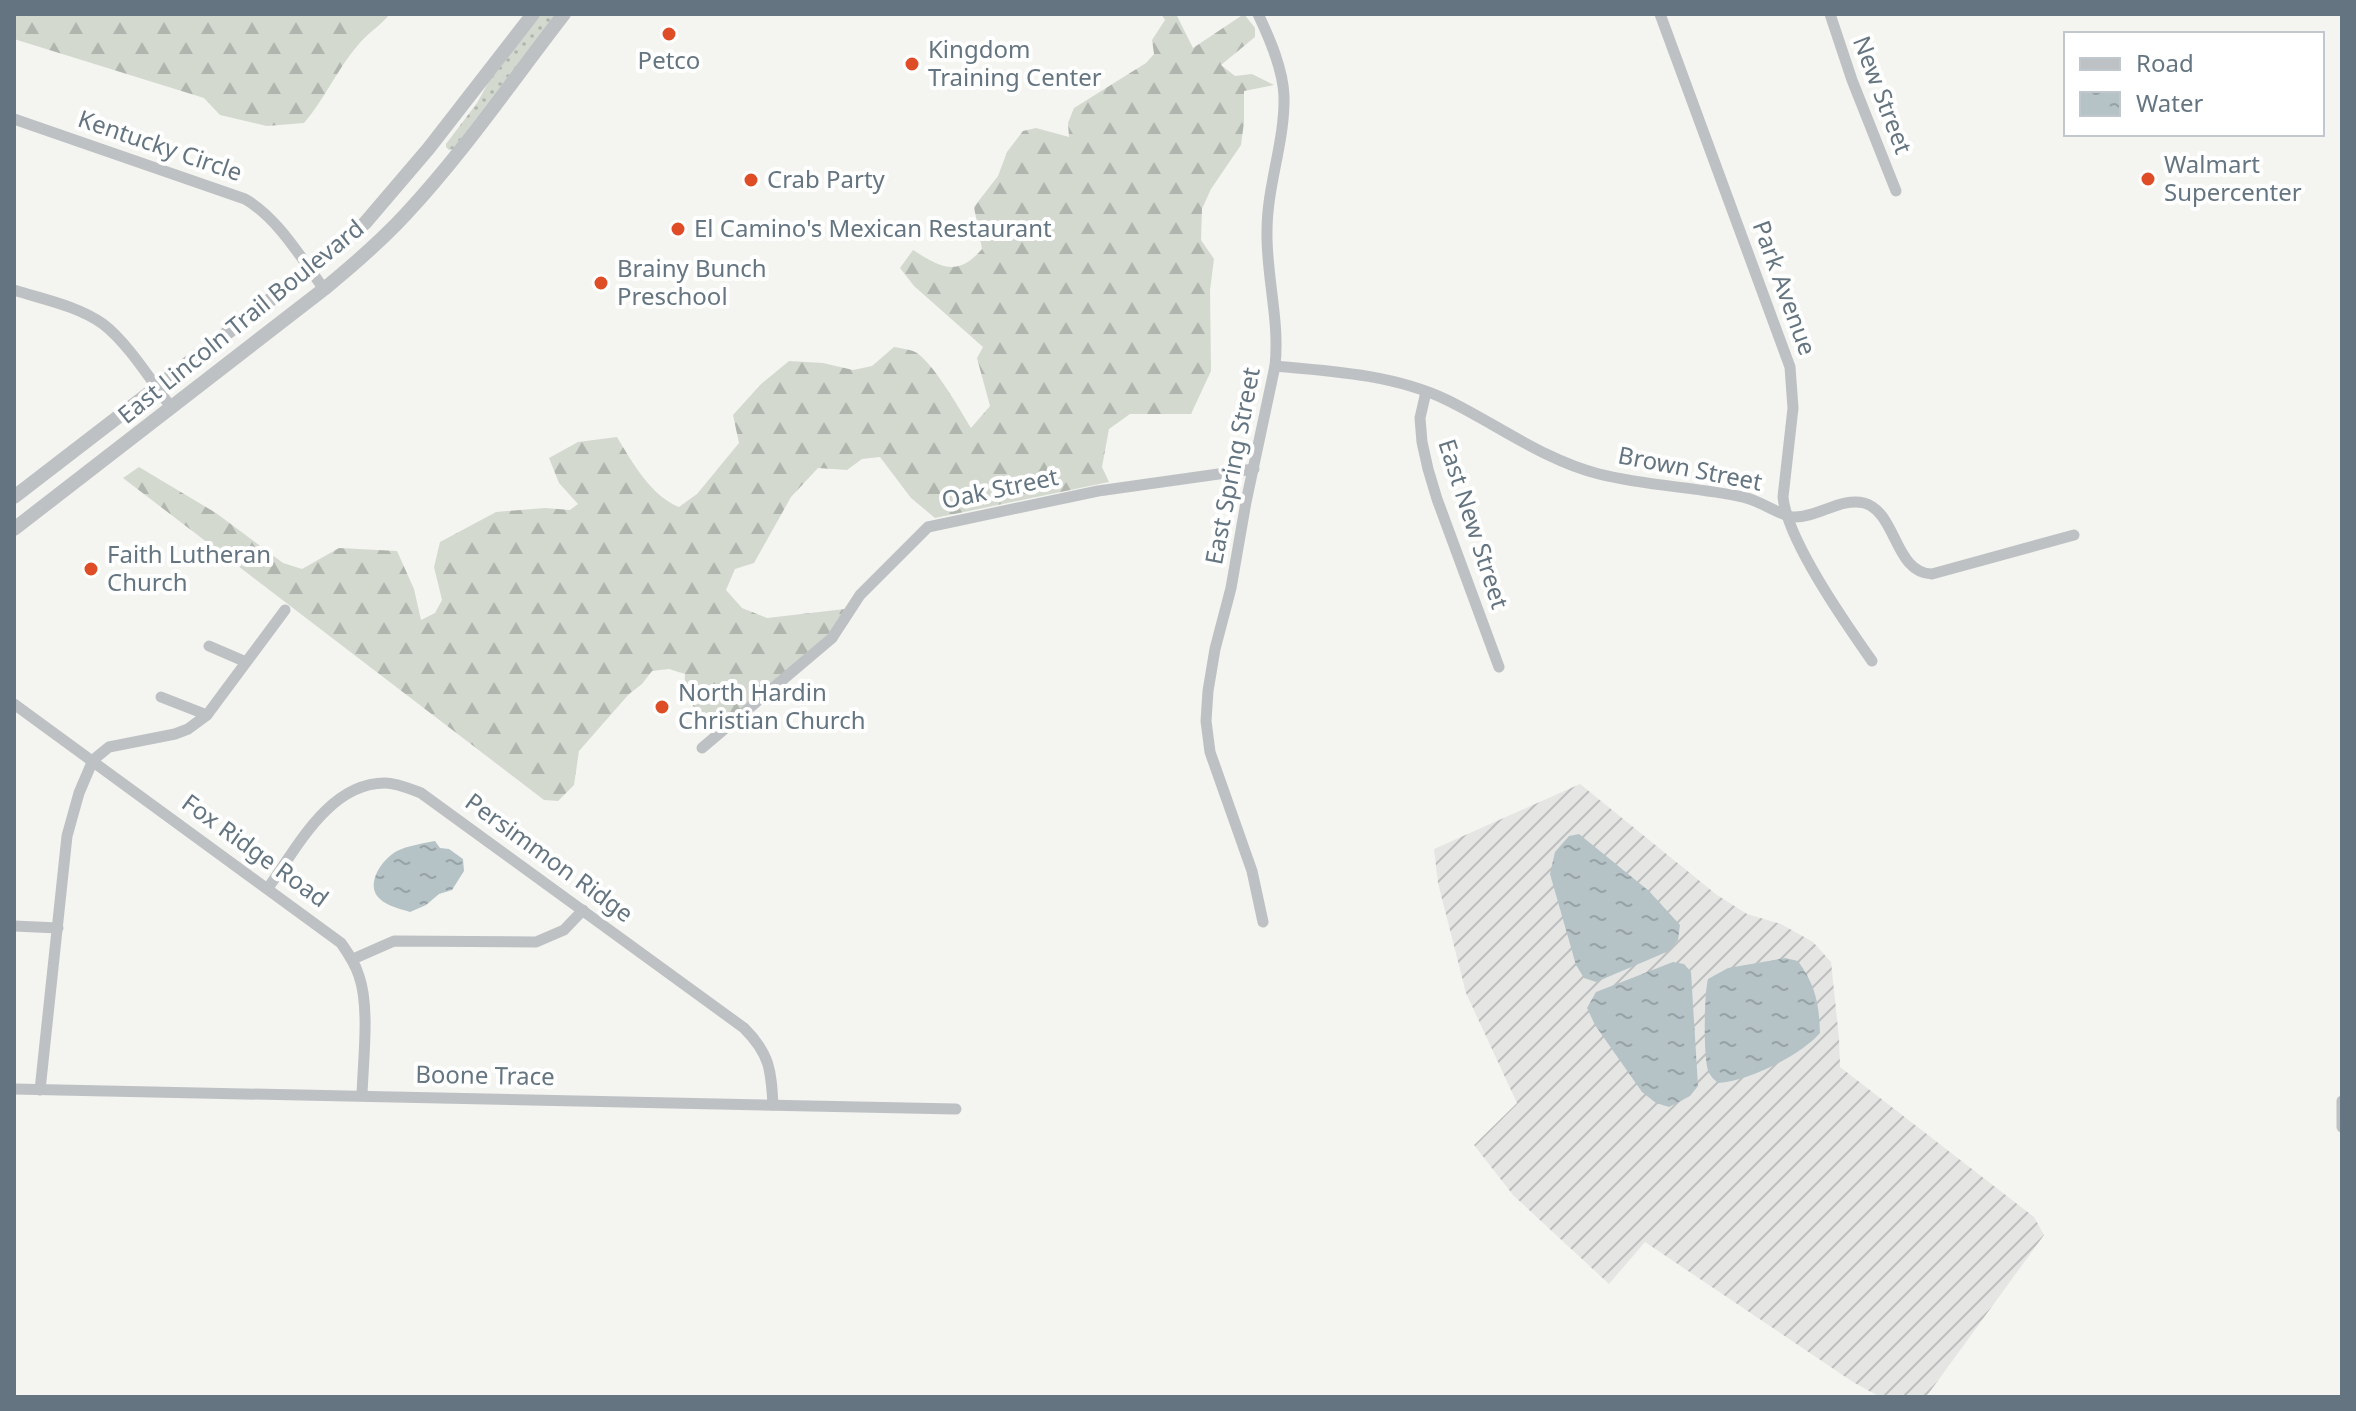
<svg xmlns="http://www.w3.org/2000/svg" width="2356" height="1411" font-family="'Noto Sans',sans-serif">
  <style>
    .industrial { fill: url(#industrial-furrows) }
    .grass { fill: url(#grass-dots) }
    .forest { fill: url(#forest-firs) }
    .water { fill: url(#water-ripples) }
    .lines { fill: none; stroke-linecap: round; stroke-linejoin: round }
    .minor { stroke: #bdc1c4; stroke-width: 11 }
    .tertiary { stroke: #bdc1c4; stroke-width: 14 }
    .poi-dot { fill: #df4d26; stroke: #fff; stroke-width: 3 }
    .labels { text-anchor: middle; stroke-width: 8; stroke-linejoin: round; paint-order: stroke }
    .poi-label { font-size: 24px; fill: #647581; stroke: #fff; text-anchor: start }
    .street-label { font-size: 24px; fill: #647581; stroke: #fff }
  </style>
  <defs>
    <pattern id="industrial-furrows" width="10" height="10" patternUnits="userSpaceOnUse" patternTransform="scale(2)"><rect width="10" height="10" fill="#e5e6e4"/><path d="M-1 1l2-2M0 10L10 0M9 11l2-2" fill="none" stroke="#bdbfbe"/></pattern>
    <pattern id="grass-dots" width="8" height="8" patternUnits="userSpaceOnUse" patternTransform="scale(2)"><rect width="8" height="8" fill="#d4d9d0"/><path d="M2 2h.1M6 6h.1" fill="none" stroke="#b0b5ae" stroke-width="1.8" stroke-linecap="round"/></pattern>
    <pattern id="forest-firs" width="22" height="20" patternUnits="userSpaceOnUse" patternTransform="scale(2)"><rect width="22" height="20" fill="#d4d9d0"/><path d="M5 1l3.5 6h-7zM16 11l3.5 6h-7z" fill="#b0b5ae"/></pattern>
    <pattern id="water-ripples" width="26" height="14" patternUnits="userSpaceOnUse" patternTransform="scale(2)"><rect width="26" height="14" fill="#b5c2c6"/><path d="M2 4q2-2 4 0t4 0M15 11q2-2 4 0t4 0" fill="none" stroke="#97a2a6"/></pattern>
  </defs>
  <rect width="100%" height="100%" fill="#f4f4f0"/>
  <!-- industrial -->
  <path class="industrial" d="M 1580,784 L 1717,895 L 1747,914 L 1781,924 L 1813,942 L 1831,962 L 1839,1038 L 1840,1067 L 2034,1217 L 2044,1235 L 1926,1397 L 1880,1397 L 1853,1382 L 1645,1242 L 1609,1284 L 1513,1195 L 1474,1145 L 1517,1103 L 1466,993 L 1438,883 L 1434,849 Z"/>
  <!-- grass -->
  <path class="grass" d="M 541,14 L 556,14 L 453,149 L 449,150 L 446,147 L 446,144 L 477,103 L 488,83 Z"/>
  <!-- forest -->
  <g class="forest">
    <path d="M 14,14 L 390,14 C 380,26 368,33 358,45 C 337,69 325,99 304,123 L 267,126 L 220,115 L 204,98 L 14,39 Z"/>
    <path d="M 1161,14 L 1176,14 L 1193,48 L 1244,14 L 1255,28 L 1255,37 L 1221,65 L 1235,76 L 1252,74 L 1274,85 L 1244,91 L 1244,122 L 1241,145 L 1211,189 L 1202,209 L 1201,240 L 1214,259 L 1210,290 L 1211,371 L 1191,414 L 1130,414 L 1109,429 L 1102,467 L 1109,482 L 935,518 L 911,498 L 880,457 L 862,459 L 847,470 L 818,468 L 791,497 L 754,563 L 735,569 L 726,590 L 742,608 L 767,618 L 845,609 L 827,636 L 714,731 L 684,695 L 685,674 L 669,669 L 652,671 L 642,684 L 629,694 L 579,751 L 574,785 L 558,801 L 544,800 L 123,478 L 139,467 L 216,513 L 283,563 L 302,569 L 339,548 L 397,551 L 414,589 L 421,620 L 435,613 L 442,600 L 434,567 L 440,542 L 496,512 L 545,508 L 570,510 L 578,504 L 559,483 L 549,458 L 578,442 L 617,437 C 632,462 651,496 679,507 L 697,494 L 739,443 L 733,415 L 761,384 L 789,361 L 823,363 L 853,370 L 872,366 L 894,347 C 900,348 907,349 913,351 C 931,358 960,410 971,428 L 990,406 L 977,358 L 983,347 L 914,286 L 900,268 L 913,250 C 940,267 957,278 982,249 L 974,207 L 998,176 L 1007,152 L 1023,131 L 1036,128 L 1069,137 L 1068,123 L 1074,108 L 1146,63 L 1154,54 L 1152,40 L 1165,20 Z"/>
  </g>
  <!-- water -->
  <g class="water">
    <path d="M 1579,834 L 1649,891 L 1680,925 L 1678,940 L 1669,951 L 1596,982 L 1584,978 L 1576,965 L 1550,874 L 1555,852 L 1569,836 Z"/>
    <path d="M 435,841 L 440,848 L 449,849 L 463,859 L 464,871 L 452,890 L 439,894 L 426,905 L 410,912 C 401,909 387,906 380,899 C 364,885 382,859 397,851 C 407,846 424,843 435,841 Z"/>
    <path d="M 1785,958 L 1798,961 C 1816,986 1819,1004 1820,1033 C 1800,1056 1748,1081 1718,1083 C 1715,1080 1711,1077 1709,1073 C 1703,1060 1704,994 1708,979 L 1728,968 Z"/>
    <path d="M 1673,962 L 1684,964 L 1691,972 L 1698,1086 L 1690,1096 L 1669,1107 L 1656,1103 L 1642,1092 L 1595,1025 L 1587,1008 L 1596,992 Z"/>
  </g>
  <g class="lines">
    <!-- minor -->
    <g class="minor">
      <path d="M 1258,14 C 1270,39 1283,69 1284,96 C 1285,142 1267,185 1267,231 C 1266,276 1280,320 1275,366 L 1246,502 L 1231,588 L 1215,649 L 1208,691 L 1206,721 L 1210,752 L 1252,871 L 1263,922"/>
      <path d="M 1660,14 L 1790,367 L 1793,408 L 1783,497 C 1787,540 1846,624 1872,661"/>
      <path d="M 1830,14 L 1852,80 L 1896,191"/>
      <path d="M 14,119 L 245,199 C 278,218 301,258 324,289"/>
      <path d="M 14,290 C 42,299 78,306 103,324 C 127,342 152,382 171,407"/>
      <path d="M 1275,366 C 1332,371 1395,375 1447,400 C 1498,425 1544,460 1599,474 C 1646,486 1696,487 1743,497 C 1759,500 1781,516 1793,517 C 1817,518 1841,497 1864,503 C 1897,512 1894,573 1932,574 L 2074,535"/>
      <path d="M 1426,392 L 1420,418 L 1422,442 L 1428,469 L 1437,499 L 1499,667"/>
      <path d="M 209,646 L 246,662"/>
      <path d="M 161,697 L 207,715"/>
      <path d="M 14,704 L 341,943 C 348,953 355,963 359,976 C 370,1007 363,1061 362,1095"/>
      <path d="M 702,748 L 832,638 L 860,595 L 928,527 L 1098,491 L 1254,469"/>
      <path d="M 268,888 C 297,848 329,783 385,783 C 397,783 410,789 421,793 L 744,1028 C 770,1054 771,1070 773,1105"/>
      <path d="M 14,926 L 58,928"/>
      <path d="M 353,959 L 394,941 L 536,942 L 564,930 L 583,910"/>
      <path d="M 14,1089 L 956,1109"/>
      <path d="M 40,1090 L 67,836 L 79,793 L 93,760 L 109,747 L 175,734 L 188,729 L 207,715 L 285,610"/>
      <path d="M 2342,1101 L 2342,1127"/>
    </g>
    <!-- tertiary -->
    <g class="tertiary">
      <path d="M 14,497 L 309,270 L 365,223 L 429,148 L 533,14"/>
      <path d="M 14,529 L 324,289 C 352,266 380,242 405,215 C 463,153 512,81 564,14"/>
    </g>
  </g>
  <!-- markers -->
  <g class="poi-dot">
    <circle cx="669" cy="34" r="8"/>
    <circle cx="912" cy="64" r="8"/>
    <circle cx="2148" cy="179" r="8"/>
    <circle cx="751" cy="180" r="8"/>
    <circle cx="678" cy="229" r="8"/>
    <circle cx="601" cy="283" r="8"/>
    <circle cx="91" cy="569" r="8"/>
    <circle cx="662" cy="707" r="8"/>
  </g>
  <g class="labels">
    <!-- poi labels -->
    <g class="poi-label">
      <text x="928" y="58">Kingdom<tspan x="928" dy="28">Training Center</tspan></text>
      <text x="669" y="69" text-anchor="middle">Petco</text>
      <text x="2164" y="173">Walmart<tspan x="2164" dy="28">Supercenter</tspan></text>
      <text x="767" y="188">Crab Party</text>
      <text x="694" y="237">El Camino's Mexican Restaurant</text>
      <text x="617" y="277">Brainy Bunch<tspan x="617" dy="28">Preschool</tspan></text>
      <text x="107" y="563">Faith Lutheran<tspan x="107" dy="28">Church</tspan></text>
      <text x="678" y="701">North Hardin<tspan x="678" dy="28">Christian Church</tspan></text>
    </g>
    <!-- street labels -->
    <g class="street-label">
      <text transform="translate(1882 95) rotate(69)" y="8">New Street</text>
      <text transform="translate(160 146) rotate(19)" y="8">Kentucky Circle</text>
      <text transform="translate(1784 288) rotate(70)" y="8">Park Avenue</text>
      <text transform="translate(241 322) rotate(-39)" y="8">East Lincoln Trail Boulevard</text>
      <text transform="translate(1233 466) rotate(-79)" y="8">East Spring Street</text>
      <text transform="translate(1690 469) rotate(11)" y="8">Brown Street</text>
      <text transform="translate(1000 489) rotate(-12)" y="8">Oak Street</text>
      <text transform="translate(1473 524) rotate(72)" y="8">East New Street</text>
      <text transform="translate(255 851) rotate(36)" y="8">Fox Ridge Road</text>
      <text transform="translate(549 858) rotate(36)" y="8">Persimmon Ridge</text>
      <text transform="translate(485 1076) rotate(1)" y="8">Boone Trace</text>
    </g>
  </g>
  <!-- border -->
  <rect width="2356" height="1411" fill="none" stroke="#647581" stroke-width="32"/>
  <!-- legend -->
  <rect x="2064" y="32" width="260" height="104" fill="#ffffff" stroke="#c1c8cd" stroke-width="2"/>
  <rect x="2080" y="58" width="40" height="12" fill="#bdc1c4" stroke="#c1c8cd" stroke-width="2"/>
  <text x="2136" y="72" font-size="24" fill="#647581">Road</text>
  <rect x="2080" y="92" width="40" height="24" fill="url(#water-ripples)" stroke="#c1c8cd" stroke-width="2"/>
  <text x="2136" y="112" font-size="24" fill="#647581">Water</text>
</svg>
